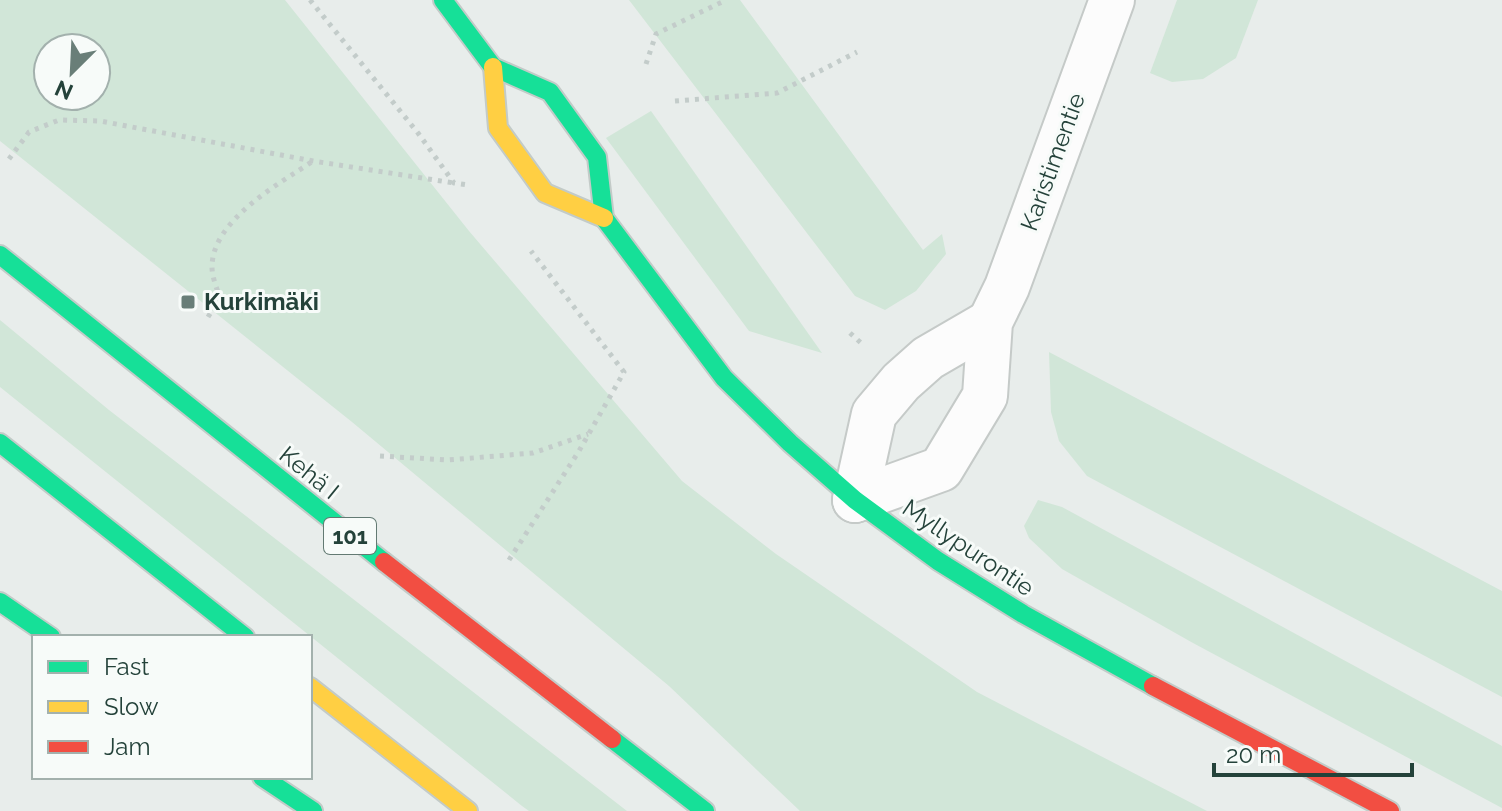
<svg xmlns="http://www.w3.org/2000/svg" width="1502" height="811" font-family="Raleway,sans-serif">
  <style>
    .green { fill: #d1e6d8; fill-rule: evenodd }
    .lines { fill: none; stroke-linecap: round; stroke-linejoin: round }
    .street-casing { stroke: #c5cac8; stroke-width: 48 }
    .fast-casing { stroke: #c3cbc8; stroke-width: 22 }
    .slow-casing { stroke: #c3cbc8; stroke-width: 22 }
    .jam-casing { stroke: #c3cbc8; stroke-width: 22 }
    .path { stroke: #c3ccca; stroke-width: 5; stroke-dasharray: 4 6; stroke-linecap: butt }
    .street { stroke: #fcfcfc; stroke-width: 44 }
    .fast { stroke: #16e098; stroke-width: 18 }
    .slow { stroke: #ffcf43; stroke-width: 18 }
    .jam { stroke: #f24e42; stroke-width: 18 }
    .poi-dot { fill: #697e78; stroke: #f7fbf9; stroke-width: 3 }
    .labels { text-anchor: middle; stroke-width: 6; stroke-linejoin: round; paint-order: stroke }
    .shield { fill: #f7fbf9; stroke: #637a73; stroke-width: 2 }
    .shield-label { font-size: 22px; font-weight: bold; fill: #24423a }
    .street-label { font-size: 24px; fill: #24423a; stroke: #f7fbf9 }
    .poi-label { font-size: 24px; font-weight: bold; fill: #24423a; stroke: #f7fbf9; text-anchor: start }
  </style>
  <rect width="100%" height="100%" fill="#e8edeb"/>
  <!-- green -->
  <g class="green">
    <path d="M 0,0 L 285,0 L 469,231 L 682,481 L 776,554 L 977,692 L 1207,811 L 800,811 L 669,686 L 352,422 L 0,141 ZM 48,48 L 96,48 L 96,96 L 48,96 Z"/>
    <path d="M 629,0 L 740,0 L 923,250 L 942,234 L 946,254 L 916,291 L 885,310 L 855,296 Z"/>
    <path d="M 1177,0 L 1258,0 L 1236,58 L 1203,79 L 1172,82 L 1150,73 Z"/>
    <path d="M 651,111 L 822,353 L 749,331 L 606,138 Z"/>
    <path d="M 0,320 L 109,410 L 627,811 L 529,811 L 522,806 L 0,387 Z"/>
    <path d="M 1049,352 L 1502,591 L 1502,697 L 1087,476 L 1059,441 L 1051,412 Z"/>
    <path d="M 1038,500 L 1062,507 L 1502,746 L 1502,808 L 1193,643 L 1062,569 L 1029,538 L 1024,526 Z"/>
  </g>
  <g class="lines">
    <!-- street casing -->
    <g class="street-casing">
      <g id="street">
        <path d="M 855,500 L 941,469 L 985,396 L 990,322 L 1007,287 L 1112,0"/>
        <path d="M 855,500 L 874,414 L 901,382 L 928,358 L 990,322"/>
      </g>
    </g>
    <!-- fast casing -->
    <g class="fast-casing">
      <g id="fast">
        <path d="M 443,0 L 493,67 L 550,92 L 597,157 L 604,218 L 724,378 L 790,443 L 855,500 L 938,561 L 1023,614 L 1153,686"/>
        <path d="M 0,255 L 384,562"/>
        <path d="M 0,443 L 245,637"/>
        <path d="M 0,602 L 51,637"/>
        <path d="M 612,739 L 705,811"/>
        <path d="M 262,777 L 313,811"/>
      </g>
    </g>
    <!-- slow casing -->
    <g class="slow-casing">
      <g id="slow">
        <path d="M 493,67 L 498,128 L 545,193 L 604,218"/>
        <path d="M 310,687 L 468,811"/>
      </g>
    </g>
    <!-- jam casing -->
    <g class="jam-casing">
      <g id="jam">
        <path d="M 384,562 L 612,739"/>
        <path d="M 1153,686 L 1390,811"/>
      </g>
    </g>
    <!-- path -->
    <g class="path">
      <path d="M 310,0 L 418,133 L 454,183 L 468,185"/>
      <path d="M 646,64 L 656,34 L 726,0"/>
      <path d="M 675,101 L 777,93 L 857,52"/>
      <path d="M 9,159 L 29,132 L 59,120 L 100,121 L 313,161 L 454,183"/>
      <path d="M 208,317 L 220,298 C 217,289 212,277 212,267 C 212,220 279,184 313,161"/>
      <path d="M 850,333 L 861,343"/>
      <path d="M 380,456 L 448,460 L 533,453 L 588,434"/>
      <path d="M 509,560 L 579,451 L 624,372 L 531,251"/>
    </g>
    <!-- street -->
    <use href="#street" class="street"/>
    <!-- fast -->
    <use href="#fast" class="fast"/>
    <!-- slow -->
    <use href="#slow" class="slow"/>
    <!-- jam -->
    <use href="#jam" class="jam"/>
  </g>
  <!-- markers -->
  <rect class="poi-dot" x="180" y="294" width="16" height="16" rx="4"/>
  <g class="labels">
    <!-- shield labels -->
    <rect class="shield" x="324" y="518" width="52" height="36" rx="6"/>
    <g class="shield-label">
      <text x="350" y="544">101</text>
    </g>
    <!-- street labels -->
    <g class="street-label">
      <text transform="translate(1053 162) rotate(-70)" y="8">Karistimentie</text>
      <text transform="translate(309 473) rotate(39)" y="8">Kehä I</text>
      <text transform="translate(968 548) rotate(34)" y="8">Myllypurontie</text>
    </g>
    <!-- poi labels -->
    <g class="poi-label">
      <text x="204" y="310">Kurkimäki</text>
    </g>
  </g>
  <!-- legend -->
  <rect x="32" y="635" width="280" height="144" fill="#f7fbf9" stroke="#a3b1ad" stroke-width="2"/>
  <rect x="48" y="661" width="40" height="12" fill="#16e098" stroke="#a3b1ad" stroke-width="2"/>
  <text x="104" y="675" font-size="24" fill="#24423a">Fast</text>
  <rect x="48" y="701" width="40" height="12" fill="#ffcf43" stroke="#a3b1ad" stroke-width="2"/>
  <text x="104" y="715" font-size="24" fill="#24423a">Slow</text>
  <rect x="48" y="741" width="40" height="12" fill="#f24e42" stroke="#a3b1ad" stroke-width="2"/>
  <text x="104" y="755" font-size="24" fill="#24423a">Jam</text>
  <!-- north arrow -->
  <g transform="translate(72 72) rotate(204)"><circle r="38" fill="#f7fbf9" stroke="#a3b1ad" stroke-width="2"/>
  <path d="M0-6L14 30L0 20L-14 30Z" fill="#697e78"/>
  <text y="-12" font-size="22" font-weight="bold" text-anchor="middle" fill="#24423a">N</text>
  </g>
  <!-- scale -->
  <path d="M1214 763v12h198v-12" fill="none" stroke="#24423a" stroke-width="4"/>
  <text x="1226" y="763" font-size="24" fill="#24423a" stroke="#f7fbf9" stroke-width="6" paint-order="stroke">20 m</text>
</svg>
